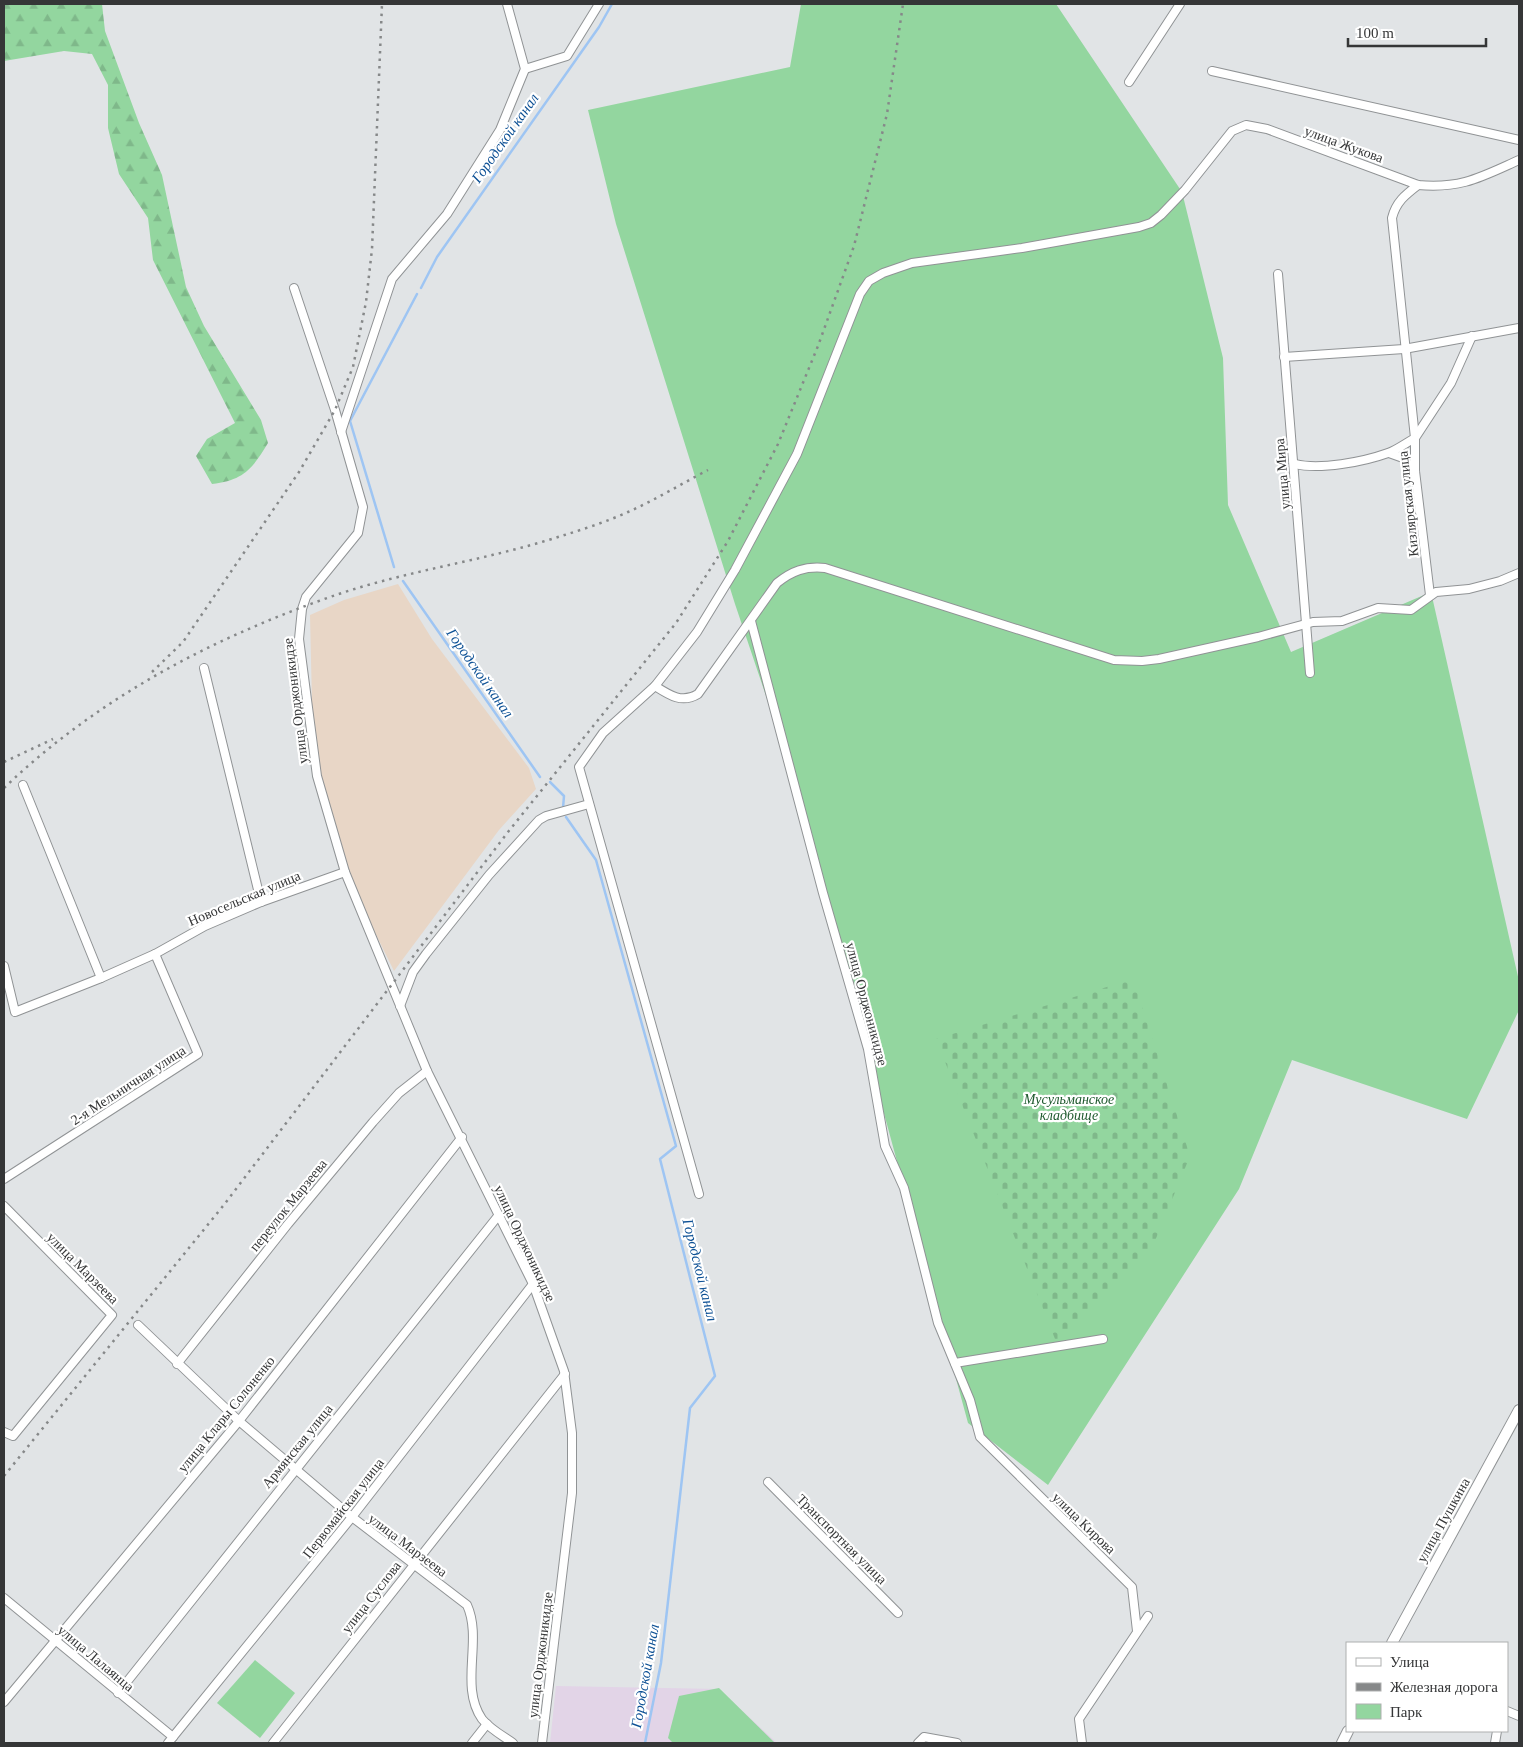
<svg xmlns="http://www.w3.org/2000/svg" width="1523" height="1747" font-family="Georgia,serif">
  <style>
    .commercial { fill: #e8d6c6 }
    .education { fill: #e2d4e7 }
    .green { fill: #93d69f }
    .forest { fill: url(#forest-firs) }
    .cemetery { fill: url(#cemetery-stones) }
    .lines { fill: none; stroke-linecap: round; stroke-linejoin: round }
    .stream { stroke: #9ec5f3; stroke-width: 2.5 }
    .minor-casing { stroke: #909395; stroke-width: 10 }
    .tertiary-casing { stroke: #909395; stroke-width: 12 }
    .minor { stroke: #fff; stroke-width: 8 }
    .tertiary { stroke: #fff; stroke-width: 10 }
    .rail { stroke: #868889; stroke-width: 2.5; stroke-dasharray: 2.5 5; stroke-linecap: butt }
    .labels { text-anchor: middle; stroke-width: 4.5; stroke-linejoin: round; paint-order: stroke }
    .street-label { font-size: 14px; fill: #353637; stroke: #fff }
    .park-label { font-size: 14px; font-style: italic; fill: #1d592d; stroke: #fff }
    .water-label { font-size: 15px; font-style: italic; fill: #0e5195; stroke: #fff }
  </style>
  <defs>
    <pattern id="forest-firs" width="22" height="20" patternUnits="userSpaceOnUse" patternTransform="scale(1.25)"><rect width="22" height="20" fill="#93d69f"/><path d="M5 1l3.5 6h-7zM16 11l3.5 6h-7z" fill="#7fb88a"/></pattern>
    <pattern id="cemetery-stones" width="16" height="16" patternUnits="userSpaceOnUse" patternTransform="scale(1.25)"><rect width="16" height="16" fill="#93d69f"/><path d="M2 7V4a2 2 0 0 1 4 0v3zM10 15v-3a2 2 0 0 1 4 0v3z" fill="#7fb88a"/></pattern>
  </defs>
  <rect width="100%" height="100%" fill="#e1e4e6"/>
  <!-- commercial -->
  <path class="commercial" d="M 398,584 L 432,639 L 529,768 L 536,789 L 499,830 L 394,971 L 345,872 L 313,748 L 310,615 L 344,600 Z"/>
  <!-- education -->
  <path class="education" d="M 556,1686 L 719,1689 L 777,1743 L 550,1743 Z"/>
  <!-- green -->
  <g class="green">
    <path d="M 801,4 L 1056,4 L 1182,192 L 1223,358 L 1228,505 L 1291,652 L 1431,592 L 1519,981 L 1519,1010 L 1467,1119 L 1292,1060 L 1239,1189 L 1048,1485 L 968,1423 L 790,767 L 735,604 L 616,224 L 588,110 L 790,67 Z"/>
    <path d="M 255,1660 L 295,1693 L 260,1738 L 217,1703 Z"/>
    <path d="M 719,1688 L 775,1743 L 673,1743 L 668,1738 L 679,1696 Z"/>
  </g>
  <!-- forest -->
  <path class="forest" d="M 4,4 L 102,4 L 105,31 L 139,123 L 162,175 L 186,287 L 204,326 L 261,420 L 268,443 C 252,469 244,480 212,484 L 196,456 L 207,439 L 235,423 L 153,260 L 148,218 L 119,174 L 108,128 L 108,85 L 92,54 L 64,51 L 4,61 Z"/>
  <!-- cemetery -->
  <path class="cemetery" d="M 1133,979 L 1190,1156 L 1152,1248 L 1057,1344 L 936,1039 Z"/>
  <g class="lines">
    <!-- stream -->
    <g class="stream">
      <path d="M 421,288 L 437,257 L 599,27 L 612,4"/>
      <path d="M 394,567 L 350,421 L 417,294"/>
      <path d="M 403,581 L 540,777"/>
      <path d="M 550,782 L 564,796 L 563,808"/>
      <path d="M 566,817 L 596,860 L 676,1146 L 660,1159 L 715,1376 L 690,1408 L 661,1663 L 645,1743"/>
    </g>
    <!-- minor casing -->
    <g class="minor-casing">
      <g id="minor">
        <path d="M 525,69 L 567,56 L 599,4"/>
        <path d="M 1212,71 L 1519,140"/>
        <path d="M 1129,82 L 1180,4"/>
        <path d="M 1278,274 L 1310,673"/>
        <path d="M 294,288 L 335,410 L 363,507 L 358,533 L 306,597 L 302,609 L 299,639 L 317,776 L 345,872 L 427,1071 L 533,1284 L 564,1371 L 572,1433 L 572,1493 L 542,1743"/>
        <path d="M 1284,357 L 1404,349 L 1519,328"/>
        <path d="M 341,432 L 392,279 L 447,214 L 500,130 L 525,69 L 507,4"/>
        <path d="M 1389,453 L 1403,458 L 1415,471"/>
        <path d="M 1295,464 C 1320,470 1363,462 1388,453 C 1397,450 1406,443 1415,438 L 1392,218 C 1396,202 1405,195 1418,185"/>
        <path d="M 1430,595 L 1415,471 L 1415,438 L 1451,383 L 1472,336"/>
        <path d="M 751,621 L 823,893 L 868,1049 L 885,1146 L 904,1188 L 938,1323 L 970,1400 L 980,1437 L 1132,1587 L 1137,1631"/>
        <path d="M 204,668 L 261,902"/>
        <path d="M 655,686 C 669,695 682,704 698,694 L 777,583 C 792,571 805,566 825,568 L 1114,660 L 1142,661 L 1159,659 L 1258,637 L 1313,622 L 1342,621 L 1378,608 L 1411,610 L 1436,592 L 1469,589 L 1500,581 L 1519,573"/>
        <path d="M 23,785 L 101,978"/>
        <path d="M 4,966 L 15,1012 L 101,978 L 155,954 L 205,926 L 261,902 L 345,872"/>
        <path d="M 400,1006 L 413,972 L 426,954 L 489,875 L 539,820 L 546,816 L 589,804"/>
        <path d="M 4,1179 L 198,1054 L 155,954"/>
        <path d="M 699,1194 L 579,767 L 603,733 L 655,686 L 697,632 L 735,570 L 797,454 L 860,294 L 869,281 L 883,273 L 912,263 L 1022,248 L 1139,227 L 1151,223 L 1161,215 L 1185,190 L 1232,131 L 1246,125 L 1267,129 L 1418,185 C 1461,189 1481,177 1519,160"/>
        <path d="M 4,1206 L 112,1315 L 13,1436 L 4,1432"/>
        <path d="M 138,1325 L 239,1421 L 352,1517 L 467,1605 C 483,1640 459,1686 482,1719 C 490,1729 503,1736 513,1743"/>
        <path d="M 955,1363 L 1103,1339"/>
        <path d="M 177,1364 L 288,1224 L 373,1122 L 399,1093 L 427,1071"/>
        <path d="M 768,1482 L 898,1613"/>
        <path d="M 4,1598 L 173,1737"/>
        <path d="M 118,1693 L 498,1216"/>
        <path d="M 4,1702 L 239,1421 L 462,1137"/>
        <path d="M 1507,1711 L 1519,1716"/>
        <path d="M 168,1743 L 352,1517 L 533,1284"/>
        <path d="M 273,1743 L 565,1374"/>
        <path d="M 472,1743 L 487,1724"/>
        <path d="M 918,1743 L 924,1737 L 957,1743"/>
        <path d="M 1082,1743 L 1079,1719 L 1148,1616"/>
        <path d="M 1495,1743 L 1497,1731"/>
      </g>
    </g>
    <!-- tertiary casing -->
    <g class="tertiary-casing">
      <g id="tertiary">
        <path d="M 1392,1643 L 1519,1410"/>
        <path d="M 1342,1743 L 1348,1731"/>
      </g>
    </g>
    <!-- minor -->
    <use href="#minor" class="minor"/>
    <!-- tertiary -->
    <use href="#tertiary" class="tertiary"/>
    <!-- rail -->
    <g class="rail">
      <path d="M 152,672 L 183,642 L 299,472 L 335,410 L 353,367 L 366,302 L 372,249 L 382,4"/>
      <path d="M 4,762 L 53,739"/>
      <path d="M 4,788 C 97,699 208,640 330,597 C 404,571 483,561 558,537 C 581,530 606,522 628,512 C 655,500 681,484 708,470"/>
      <path d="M 4,1476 L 223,1206 L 508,832 L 676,623 L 728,541 L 778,444 L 818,346 L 854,246 L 887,114 L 903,4"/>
    </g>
  </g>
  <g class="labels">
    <!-- street labels -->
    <g class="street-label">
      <text transform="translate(1344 144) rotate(20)" y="5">улица Жукова</text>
      <text transform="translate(1282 474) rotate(-95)" y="5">улица Мира</text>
      <text transform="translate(1408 504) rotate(-96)" y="5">Кизлярская улица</text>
      <text transform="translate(295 701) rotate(-97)" y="5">улица Орджоникидзе</text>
      <text transform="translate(244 898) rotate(-23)" y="5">Новосельская улица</text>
      <text transform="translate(867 1004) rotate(75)" y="5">улица Орджоникидзе</text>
      <text transform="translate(128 1085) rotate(-33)" y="5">2-я Мельничная улица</text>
      <text transform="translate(288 1205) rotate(-51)" y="5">переулок Марзеева</text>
      <text transform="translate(525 1243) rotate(65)" y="5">улица Орджоникидзе</text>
      <text transform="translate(83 1268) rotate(45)" y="5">улица Марзеева</text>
      <text transform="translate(226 1414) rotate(-51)" y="5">улица Клары Солоненко</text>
      <text transform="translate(297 1446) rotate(-51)" y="5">Армянская улица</text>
      <text transform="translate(343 1508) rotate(-52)" y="5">Первомайская улица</text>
      <text transform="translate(1443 1520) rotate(-61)" y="5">улица Пушкина</text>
      <text transform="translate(1084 1523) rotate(44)" y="5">улица Кирова</text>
      <text transform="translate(842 1539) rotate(45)" y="5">Транспортная улица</text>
      <text transform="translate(408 1545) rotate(37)" y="5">улица Марзеева</text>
      <text transform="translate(371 1597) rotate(-52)" y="5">улица Суслова</text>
      <text transform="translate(540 1655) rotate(-83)" y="5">улица Орджоникидзе</text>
      <text transform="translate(96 1658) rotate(40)" y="5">улица Лалаянца</text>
    </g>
    <!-- park labels -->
    <g class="park-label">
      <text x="1069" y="1104">Мусульманское<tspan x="1069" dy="16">кладбище</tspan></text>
    </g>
    <!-- water labels -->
    <g class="water-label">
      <text transform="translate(505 138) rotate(-55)" y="5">Городской канал</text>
      <text transform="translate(480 673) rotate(55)" y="5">Городской канал</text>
      <text transform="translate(700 1270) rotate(76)" y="5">Городской канал</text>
      <text transform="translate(645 1676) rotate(-80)" y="5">Городской канал</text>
    </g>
  </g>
  <!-- border -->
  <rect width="1523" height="1747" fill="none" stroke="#353637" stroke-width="10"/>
  <!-- legend -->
  <rect x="1346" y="1642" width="162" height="90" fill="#ffffff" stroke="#aeafaf"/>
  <rect x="1356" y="1658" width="25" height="8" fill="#ffffff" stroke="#aeafaf"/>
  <text x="1390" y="1667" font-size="15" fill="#353637">Улица</text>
  <rect x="1356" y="1683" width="25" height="8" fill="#868889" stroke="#aeafaf"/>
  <text x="1390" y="1692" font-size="15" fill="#353637">Железная дорога</text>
  <rect x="1356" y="1704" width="25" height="15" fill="#93d69f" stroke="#aeafaf"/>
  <text x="1390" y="1717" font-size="15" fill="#353637">Парк</text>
  <!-- scale -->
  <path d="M1348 38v8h138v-8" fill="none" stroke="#353637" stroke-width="2.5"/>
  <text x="1356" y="38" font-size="15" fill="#353637" stroke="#ffffff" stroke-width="4" paint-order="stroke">100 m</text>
</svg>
